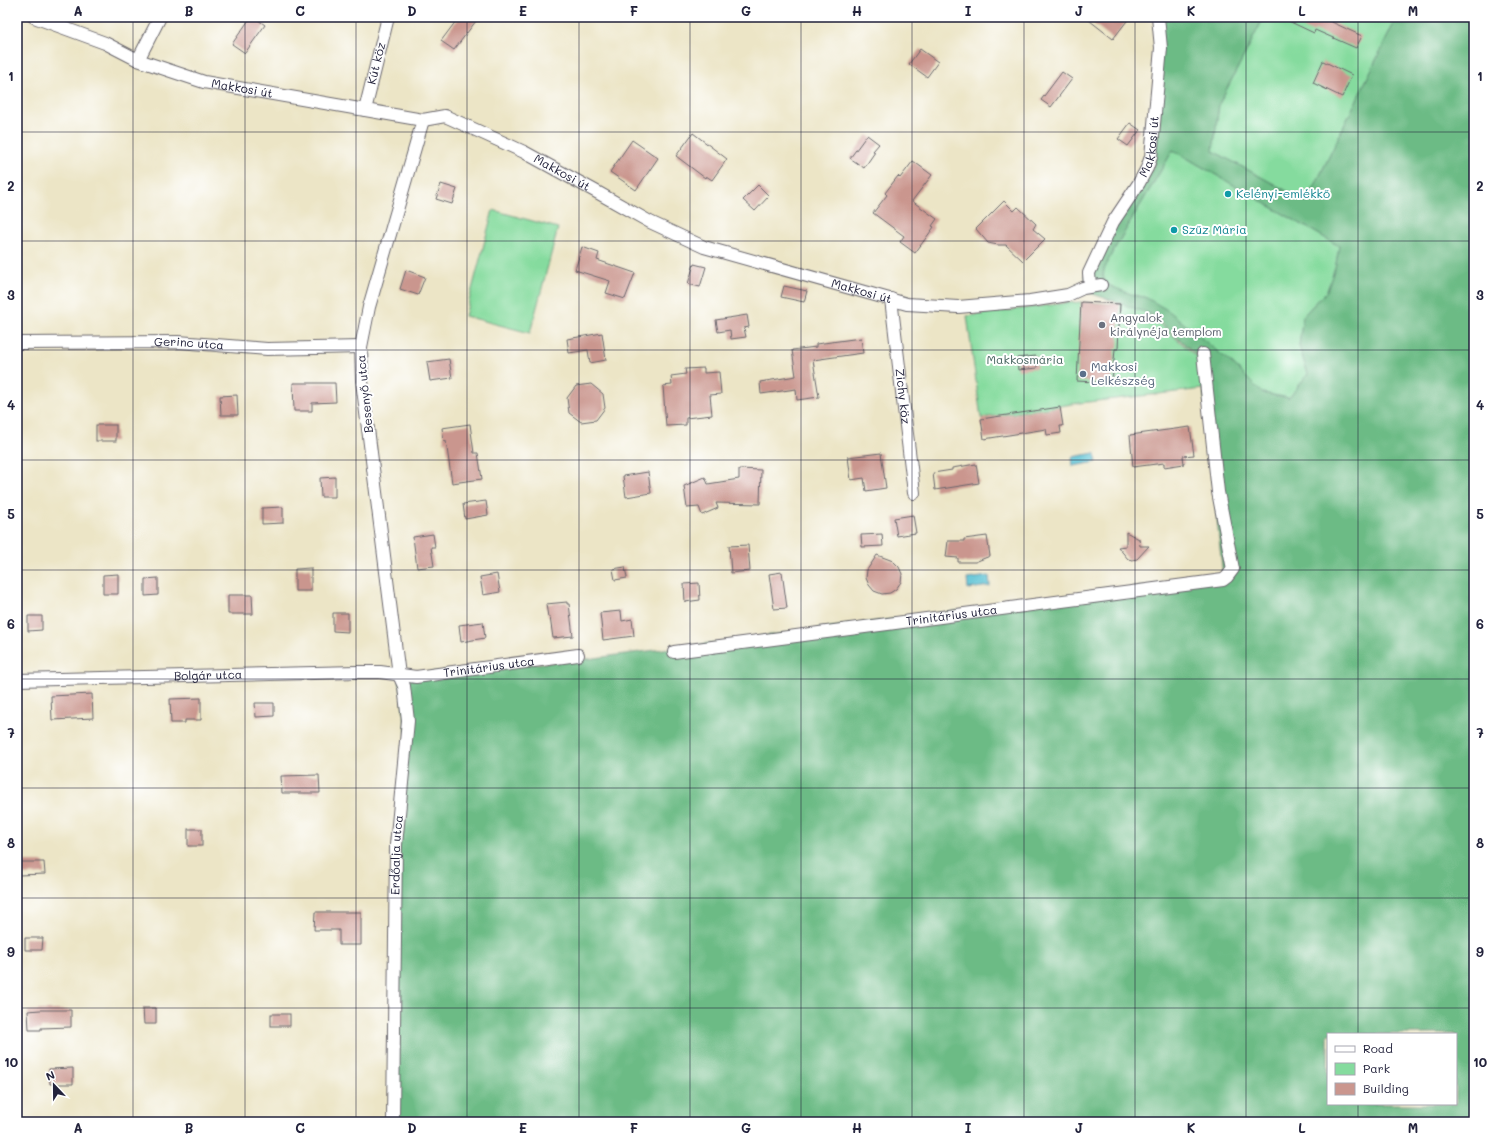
<svg xmlns="http://www.w3.org/2000/svg" width="1491" height="1139" font-family="Mali,sans-serif">
  <style>
    .green { fill: #85db9e; stroke: #547e6c }
    .forest { fill: #6cbb85; stroke: #476e60; fill-rule: evenodd }
    .water { fill: #58c1d3; stroke: #3d7287 }
    .building { fill: #ca968e }
    .lines { fill: none; stroke-linecap: round; stroke-linejoin: round }
    .minor-casing { stroke: #69666c; stroke-width: 14 }
    .minor { stroke: #fff; stroke-width: 12 }
    .grid { fill: none; stroke: #22223b; stroke-width: 1; stroke-opacity: 0.55 }
    .culture-dot { fill: #0f9aa8; stroke: #fff; stroke-width: 1.5 }
    .worship-dot { fill: #6b7280; stroke: #fff; stroke-width: 1.5 }
    .service-dot { fill: #5c6f8a; stroke: #fff; stroke-width: 1.5 }
    .labels { text-anchor: middle; stroke-width: 4; stroke-linejoin: round; paint-order: stroke }
    .street-label { font-size: 12px; fill: #22223b; stroke: #fff }
    .culture-label { font-size: 12px; fill: #0d838f; stroke: #fff; text-anchor: start }
    .worship-label { font-size: 12px; fill: #5b616d; stroke: #fff; text-anchor: start }
    .park-label { font-size: 12px; fill: #45635e; stroke: #fff }
    .service-label { font-size: 12px; fill: #4e5e75; stroke: #fff; text-anchor: start }
    .neatline { fill: none; stroke: #22223b; stroke-width: 1.5 }
    .grid-label { font-size: 13px; text-anchor: middle; font-weight: bold; fill: #22223b }
  </style>
  <rect width="100%" height="100%" fill="#fff"/>
  <filter id="ink" filterUnits="userSpaceOnUse"><feTurbulence type="fractalNoise" baseFrequency=".025" numOctaves="2"/><feDisplacementMap in="SourceGraphic" scale="8" xChannelSelector="R" yChannelSelector="G"/><feConvolveMatrix kernelMatrix="1 2 1 2 8 2 1 2 1" color-interpolation-filters="sRGB"/></filter>
  <filter id="wash" filterUnits="userSpaceOnUse"><feTurbulence type="fractalNoise" baseFrequency=".012" numOctaves="4" result="noise"/><feDisplacementMap in="SourceGraphic" scale="16" xChannelSelector="R" yChannelSelector="G"/><feGaussianBlur stdDeviation="0.9" result="paint"/><feColorMatrix in="noise" values="0 0 0 0 0 0 0 0 0 0 0 0 0 0 0 0 0 1.4 0 .05"/><feComposite in="paint" operator="in"/></filter>
  <g filter="url(#wash)">
    <rect width="100%" height="100%" fill="#ece5c6"/>
    <!-- green -->
    <g class="green">
      <path d="M 1264,17 L 1397,17 L 1307,202 L 1213,151 L 1219,104 Z"/>
      <path d="M 1173,150 L 1339,246 L 1336,264 L 1327,291 L 1303,316 L 1299,346 L 1308,374 L 1289,398 L 1262,393 L 1235,366 L 1145,297 C 1134,296 1105,289 1103,276 C 1102,268 1109,259 1112,253 Z"/>
      <path d="M 493,210 L 558,228 L 530,333 L 465,316 Z"/>
      <path d="M 1081,302 L 1137,305 L 1148,313 L 1200,360 L 1203,389 L 1079,403 L 981,418 L 967,316 L 1065,303 Z"/>
    </g>
    <!-- forest -->
    <path class="forest" d="M 1162,17 L 1264,17 L 1219,104 L 1213,151 L 1307,202 L 1397,17 L 1474,17 L 1474,1122 L 393,1122 L 396,845 L 407,739 L 399,675 L 579,660 L 1223,576 L 1200,358 L 1151,314 L 1087,292 L 1085,274 L 1154,165 ZM 1173,150 L 1339,246 L 1336,264 L 1327,291 L 1303,316 L 1299,346 L 1308,374 L 1289,398 L 1262,393 L 1235,366 L 1169,311 L 1145,297 L 1136,296 L 1110,286 L 1105,282 L 1103,276 L 1104,270 L 1112,253 ZM 1328,1034 L 1456,1034 L 1456,1104 L 1328,1104 Z"/>
    <!-- water -->
    <g class="water">
      <path d="M 1095,453 L 1097,462 L 1073,466 L 1072,457 Z"/>
      <path d="M 989,576 L 990,586 L 968,589 L 967,579 Z"/>
    </g>
    <g id="blocks">
      <!-- building -->
      <g class="building">
        <path d="M 251,17 L 254,17 L 265,25 L 245,53 L 232,44 Z"/>
        <path d="M 459,17 L 479,17 L 454,50 L 441,41 Z"/>
        <path d="M 1085,17 L 1130,17 L 1113,39 Z"/>
        <path d="M 1280,17 L 1321,17 L 1362,36 L 1356,48 L 1315,30 L 1314,33 Z"/>
        <path d="M 920,49 L 938,62 L 927,77 L 909,64 Z"/>
        <path d="M 1323,61 L 1352,75 L 1342,97 L 1313,83 Z"/>
        <path d="M 1062,72 L 1072,79 L 1051,107 L 1041,100 Z"/>
        <path d="M 1130,123 L 1140,130 L 1128,146 L 1118,139 Z"/>
        <path d="M 693,133 L 727,159 L 712,180 L 706,176 L 705,178 L 676,156 Z"/>
        <path d="M 867,135 L 879,144 L 873,151 L 875,152 L 864,168 L 850,158 Z"/>
        <path d="M 632,140 L 658,158 L 636,190 L 610,172 Z"/>
        <path d="M 913,161 L 932,175 L 912,201 L 937,219 L 932,226 L 934,227 L 915,253 L 900,242 L 904,236 L 873,213 L 887,195 L 885,193 L 898,176 L 900,178 Z"/>
        <path d="M 441,184 L 457,189 L 452,204 L 436,199 Z"/>
        <path d="M 758,185 L 769,196 L 755,211 L 743,200 Z"/>
        <path d="M 1004,201 L 1014,211 L 1018,207 L 1036,224 L 1033,229 L 1045,239 L 1023,261 L 1006,245 L 998,245 L 988,243 L 976,229 Z"/>
        <path d="M 582,247 L 599,253 L 597,260 L 635,273 L 625,299 L 606,293 L 610,281 L 575,270 Z"/>
        <path d="M 694,264 L 706,267 L 700,287 L 688,284 Z"/>
        <path d="M 406,270 L 425,277 L 418,295 L 400,289 Z"/>
        <path d="M 784,286 L 807,291 L 804,302 L 781,297 Z"/>
        <path d="M 1081,302 L 1120,304 L 1118,349 L 1115,349 L 1112,383 L 1077,381 Z"/>
        <path d="M 747,315 L 749,327 L 744,328 L 746,337 L 731,339 L 730,330 L 718,332 L 716,320 Z"/>
        <path d="M 602,333 L 606,360 L 590,363 L 588,350 L 569,353 L 567,339 Z"/>
        <path d="M 861,338 L 863,353 L 813,360 L 819,397 L 797,400 L 796,389 L 761,394 L 760,382 L 796,376 L 792,350 L 816,347 L 816,344 Z"/>
        <path d="M 1036,356 L 1037,368 L 1018,370 L 1017,358 Z"/>
        <path d="M 449,359 L 452,378 L 430,381 L 427,362 Z"/>
        <path d="M 704,368 L 704,373 L 719,372 L 721,394 L 710,395 L 712,415 L 686,418 L 686,425 L 666,426 L 663,386 L 672,385 L 671,376 L 686,374 L 685,369 Z"/>
        <path d="M 293,383 L 335,383 L 336,402 L 312,403 L 312,411 L 294,411 Z"/>
        <path d="M 591,384 L 603,394 L 605,408 L 596,420 L 581,422 L 569,413 L 567,398 L 576,386 Z"/>
        <path d="M 237,395 L 238,415 L 221,415 L 220,396 Z"/>
        <path d="M 1060,407 L 1063,426 L 1060,426 L 1061,433 L 1047,435 L 1046,429 L 984,439 L 981,419 Z"/>
        <path d="M 470,424 L 474,453 L 478,453 L 482,479 L 452,483 L 446,441 L 444,442 L 442,428 Z"/>
        <rect x="96" y="425" width="20" height="16"/>
        <path d="M 1190,427 L 1194,455 L 1183,456 L 1184,464 L 1164,467 L 1164,463 L 1133,467 L 1130,435 Z"/>
        <path d="M 881,453 L 886,488 L 866,491 L 864,478 L 851,480 L 848,457 Z"/>
        <path d="M 976,464 L 979,483 L 935,490 L 933,473 L 952,470 L 952,468 Z"/>
        <path d="M 739,469 L 761,470 L 760,504 L 716,503 L 718,508 L 702,515 L 699,507 L 687,508 L 684,486 L 705,477 L 708,484 L 739,479 Z"/>
        <path d="M 648,472 L 651,493 L 626,497 L 623,476 Z"/>
        <path d="M 335,477 L 335,497 L 321,497 L 320,478 Z"/>
        <path d="M 486,501 L 488,515 L 465,519 L 463,504 Z"/>
        <path d="M 283,507 L 283,523 L 262,524 L 262,508 Z"/>
        <path d="M 913,515 L 916,533 L 897,536 L 894,518 Z"/>
        <path d="M 1126,532 L 1139,539 L 1140,546 L 1149,546 L 1137,559 L 1132,560 L 1128,559 L 1118,547 L 1126,546 Z"/>
        <path d="M 433,534 L 435,547 L 431,547 L 434,566 L 417,568 L 413,537 Z"/>
        <path d="M 882,534 L 883,546 L 862,547 L 861,535 Z"/>
        <path d="M 987,536 L 990,556 L 975,562 L 958,562 L 958,558 L 946,557 L 948,541 L 964,541 L 964,539 Z"/>
        <path d="M 748,545 L 750,571 L 731,573 L 729,546 Z"/>
        <path d="M 877,555 L 893,561 L 899,567 L 902,574 L 901,582 L 896,589 L 890,593 L 882,594 L 874,591 L 869,585 L 866,578 L 867,570 Z"/>
        <path d="M 625,567 L 627,578 L 615,580 L 613,569 Z"/>
        <path d="M 311,568 L 311,591 L 295,591 L 295,569 Z"/>
        <path d="M 782,572 L 787,608 L 774,609 L 769,574 Z"/>
        <path d="M 118,574 L 118,594 L 103,594 L 103,575 Z"/>
        <path d="M 497,574 L 500,592 L 483,595 L 480,577 Z"/>
        <path d="M 158,578 L 158,595 L 145,596 L 145,579 Z"/>
        <path d="M 699,583 L 700,600 L 685,602 L 684,584 Z"/>
        <path d="M 228,595 L 252,595 L 253,614 L 228,614 Z"/>
        <path d="M 567,602 L 567,604 L 569,604 L 573,636 L 553,638 L 550,617 L 548,617 L 546,604 Z"/>
        <path d="M 621,611 L 622,621 L 632,619 L 634,636 L 603,640 L 600,613 Z"/>
        <path d="M 333,613 L 348,613 L 348,632 L 333,631 Z"/>
        <path d="M 28,616 L 42,616 L 42,630 L 28,631 Z"/>
        <path d="M 483,622 L 485,638 L 461,642 L 459,625 Z"/>
        <path d="M 92,694 L 93,718 L 52,720 L 51,696 Z"/>
        <path d="M 201,698 L 201,720 L 185,720 L 185,723 L 171,723 L 170,699 Z"/>
        <path d="M 255,703 L 274,703 L 274,716 L 256,717 Z"/>
        <path d="M 319,775 L 320,793 L 282,793 L 281,776 Z"/>
        <rect x="188" y="829" width="14" height="17"/>
        <path d="M 18,862 L 44,862 L 45,874 L 19,875 Z"/>
        <path d="M 315,912 L 361,912 L 361,945 L 339,945 L 339,930 L 314,930 Z"/>
        <path d="M 25,938 L 43,938 L 42,950 L 25,950 Z"/>
        <path d="M 143,1008 L 156,1008 L 156,1024 L 144,1024 Z"/>
        <path d="M 40,1010 L 71,1010 L 71,1027 L 41,1028 L 41,1030 L 29,1030 L 28,1011 Z"/>
        <rect x="271" y="1014" width="19" height="12"/>
        <path d="M 73,1068 L 73,1084 L 50,1084 L 49,1069 Z"/>
      </g>
    </g>
  </g>
  <g filter="url(#ink)">
    <use href="#blocks" fill-opacity="0" stroke="#69666c" stroke-width="1"/>
    <g class="lines">
      <!-- minor casing -->
      <g class="minor-casing">
        <g id="minor">
          <path id="s1" d="M 34,17 L 105,43 L 138,60 L 204,82 L 423,120 L 445,116 L 524,152 L 595,191 L 650,222 L 704,247 L 907,304 L 958,307 L 1030,301 L 1068,295 L 1083,288 L 1101,285"/>
          <path d="M 138,60 L 160,17"/>
          <path id="s2" d="M 365,110 L 388,17"/>
          <path id="s3" d="M 1090,286 L 1089,273 L 1113,222 L 1139,183 L 1147,168 L 1151,157 L 1161,48 L 1158,17"/>
          <path id="s4" d="M 891,299 L 914,493"/>
          <path id="s5" d="M 17,343 L 178,342 L 267,349 L 361,347"/>
          <path id="s6" d="M 674,652 L 1223,580 L 1227,577 L 1233,569 L 1218,492 L 1203,354"/>
          <path id="s7" d="M 17,680 L 357,672 L 380,672 L 416,677 L 578,655"/>
          <path id="s8" d="M 393,1122 L 396,845 L 408,721 L 404,686 L 399,675 L 362,381 L 361,347 L 369,307 L 423,120"/>
        </g>
      </g>
      <!-- minor -->
      <use href="#minor" class="minor"/>
    </g>
  </g>
  <!-- grid -->
  <path class="grid" d="M 133,17 L 133,1122M 245,17 L 245,1122M 356,17 L 356,1122M 467,17 L 467,1122M 579,17 L 579,1122M 690,17 L 690,1122M 801,17 L 801,1122M 912,17 L 912,1122M 1024,17 L 1024,1122M 1135,17 L 1135,1122M 1246,17 L 1246,1122M 1358,17 L 1358,1034M 17,132 L 1474,132M 17,241 L 1474,241M 17,350 L 1474,350M 17,460 L 1474,460M 17,570 L 1474,570M 17,679 L 1474,679M 17,788 L 1474,788M 17,898 L 1474,898M 17,1008 L 1474,1008M 1358,1104 L 1358,1122"/>
  <!-- markers -->
  <g class="culture-dot">
    <circle cx="1228" cy="194" r="4"/>
    <circle cx="1174" cy="230" r="4"/>
  </g>
  <circle class="worship-dot" cx="1102" cy="325" r="4"/>
  <circle class="service-dot" cx="1083" cy="374" r="4"/>
  <g class="labels">
    <!-- street labels -->
    <g class="street-label">
      <text dy="4" stroke="none"><textPath href="#s2" startOffset="48">Kút köz</textPath></text>
      <text dy="4" stroke="none"><textPath href="#s1" startOffset="221">Makkosi út</textPath></text>
      <text dy="4" stroke="none"><textPath href="#s3" startOffset="155">Makkosi út</textPath></text>
      <text dy="4" stroke="none"><textPath href="#s1" startOffset="557">Makkosi út</textPath></text>
      <text dy="4" stroke="none"><textPath href="#s1" startOffset="881">Makkosi út</textPath></text>
      <text dy="4" stroke="none"><textPath href="#s5" startOffset="172">Gerinc utca</textPath></text>
      <text transform="translate(365 394) rotate(-96)" y="4">Besenyő utca</text>
      <text dy="4" stroke="none"><textPath href="#s4" startOffset="98">Zichy köz</textPath></text>
      <text dy="4" stroke="none"><textPath href="#s6" startOffset="280">Trinitárius utca</textPath></text>
      <text dy="4" stroke="none"><textPath href="#s7" startOffset="473">Trinitárius utca</textPath></text>
      <text dy="4" stroke="none"><textPath href="#s7" startOffset="191">Bolgár utca</textPath></text>
      <text dy="4" stroke="none"><textPath href="#s8" startOffset="267">Erdőalja utca</textPath></text>
    </g>
    <!-- culture labels -->
    <g class="culture-label">
      <text x="1236" y="198">Kelényi-emlékkő</text>
      <text x="1182" y="234">Szűz Mária</text>
    </g>
    <!-- worship labels -->
    <g class="worship-label">
      <text x="1110" y="322">Angyalok<tspan x="1110" dy="14">királynéja templom</tspan></text>
    </g>
    <!-- park labels -->
    <g class="park-label">
      <text x="1025" y="364">Makkosmária</text>
    </g>
    <!-- service labels -->
    <g class="service-label">
      <text x="1091" y="371">Makkosi<tspan x="1091" dy="14">Lelkészség</tspan></text>
    </g>
  </g>
  <!-- margin -->
  <rect width="1491" height="1139" fill="none" stroke="#fff" stroke-width="44"/>
  <!-- legend -->
  <rect x="1327" y="1033" width="130" height="72" fill="#ffffff" stroke="#a7a7b1"/>
  <rect x="1335" y="1046" width="20" height="6" fill="#ffffff" stroke="#a7a7b1"/>
  <text x="1363" y="1053" font-size="12" fill="#22223b">Road</text>
  <rect x="1335" y="1063" width="20" height="12" fill="#85db9e" stroke="#a7a7b1"/>
  <text x="1363" y="1073" font-size="12" fill="#22223b">Park</text>
  <rect x="1335" y="1083" width="20" height="12" fill="#ca968e" stroke="#a7a7b1"/>
  <text x="1363" y="1093" font-size="12" fill="#22223b">Building</text>
  <!-- north arrow -->
  <g transform="translate(54 1085) rotate(338)" stroke="#ffffff" stroke-width="3" paint-order="stroke">
  <path d="M0-3L7 15L0 10L-7 15Z" fill="#22223b"/>
  <text y="-6" font-size="11" font-weight="bold" text-anchor="middle" fill="#22223b">N</text>
  </g>
  <rect x="22" y="22" width="1447" height="1095" class="neatline"/>
  <g class="grid-label">
    <text x="78" y="16">A</text>
    <text x="189" y="16">B</text>
    <text x="300" y="16">C</text>
    <text x="412" y="16">D</text>
    <text x="523" y="16">E</text>
    <text x="634" y="16">F</text>
    <text x="746" y="16">G</text>
    <text x="857" y="16">H</text>
    <text x="968" y="16">I</text>
    <text x="1079" y="16">J</text>
    <text x="1191" y="16">K</text>
    <text x="1302" y="16">L</text>
    <text x="1413" y="16">M</text>
    <text x="11" y="81">1</text>
    <text x="1480" y="81">1</text>
    <text x="11" y="191">2</text>
    <text x="1480" y="191">2</text>
    <text x="11" y="300">3</text>
    <text x="1480" y="300">3</text>
    <text x="11" y="410">4</text>
    <text x="1480" y="410">4</text>
    <text x="11" y="519">5</text>
    <text x="1480" y="519">5</text>
    <text x="11" y="629">6</text>
    <text x="1480" y="629">6</text>
    <text x="11" y="738">7</text>
    <text x="1480" y="738">7</text>
    <text x="11" y="848">8</text>
    <text x="1480" y="848">8</text>
    <text x="11" y="957">9</text>
    <text x="1480" y="957">9</text>
    <text x="11" y="1067">10</text>
    <text x="1480" y="1067">10</text>
    <text x="78" y="1133">A</text>
    <text x="189" y="1133">B</text>
    <text x="300" y="1133">C</text>
    <text x="412" y="1133">D</text>
    <text x="523" y="1133">E</text>
    <text x="634" y="1133">F</text>
    <text x="746" y="1133">G</text>
    <text x="857" y="1133">H</text>
    <text x="968" y="1133">I</text>
    <text x="1079" y="1133">J</text>
    <text x="1191" y="1133">K</text>
    <text x="1302" y="1133">L</text>
    <text x="1413" y="1133">M</text>
  </g>
</svg>
